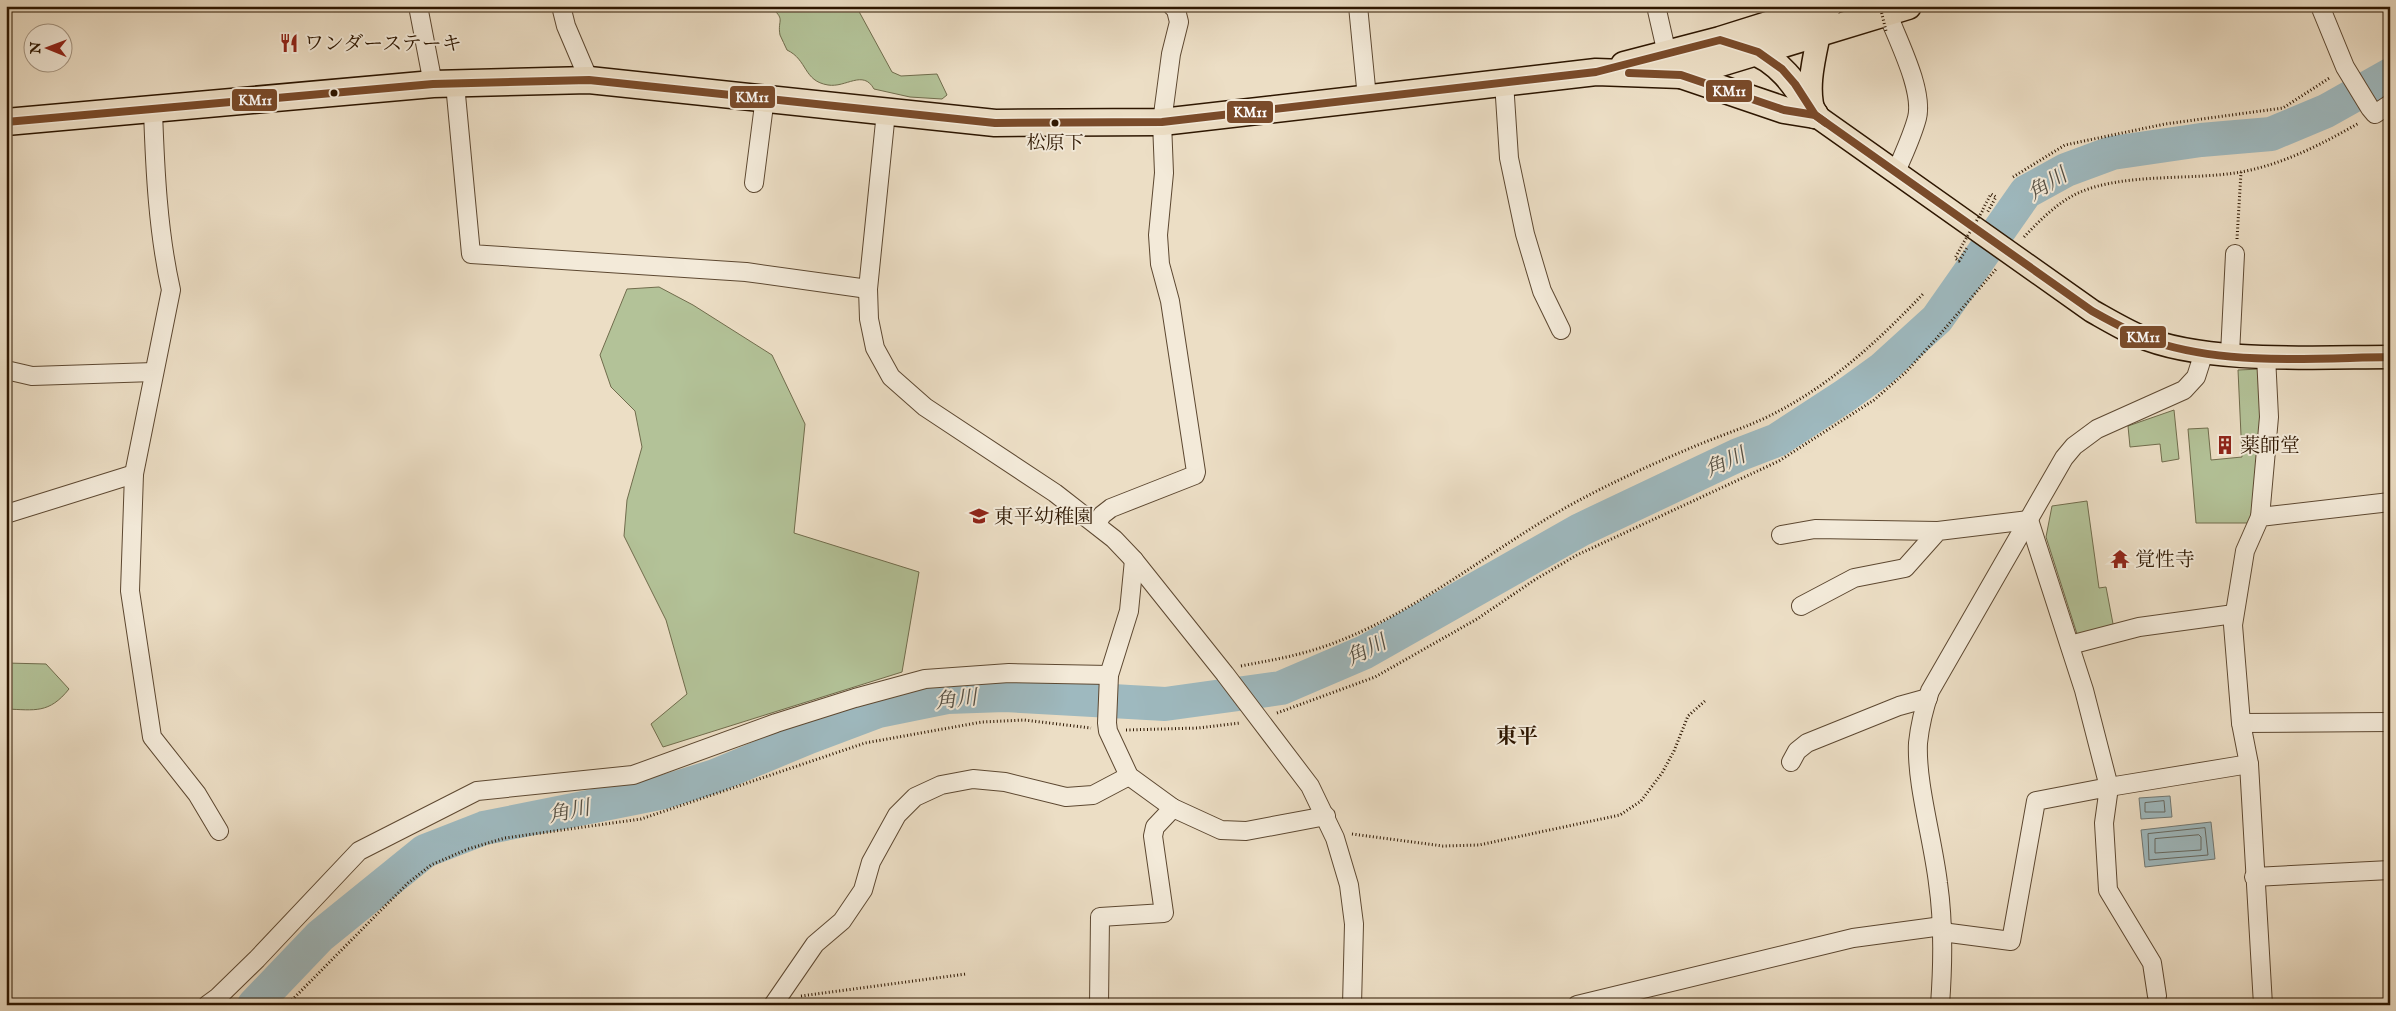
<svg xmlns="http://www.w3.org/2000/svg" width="2396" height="1011" font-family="'IM FELL English','Noto Serif JP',serif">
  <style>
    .green { fill: #b3c298; stroke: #706c4c }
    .water { fill: #9eb9bf; stroke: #717873 }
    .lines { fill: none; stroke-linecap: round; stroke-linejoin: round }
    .shore { stroke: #666860; stroke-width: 1 }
    .river { stroke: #9eb9bf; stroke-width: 34 }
    .minor-casing { stroke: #5d4831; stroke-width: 20 }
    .major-casing { stroke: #2d1600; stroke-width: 25 }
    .highway-casing { stroke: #2d1600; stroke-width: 29 }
    .path { stroke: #2d1600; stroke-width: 3; stroke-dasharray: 1 2.5; stroke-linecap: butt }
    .minor { stroke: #f3ead9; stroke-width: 18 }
    .major { stroke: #ecdec5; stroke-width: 22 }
    .highway { stroke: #ecdec5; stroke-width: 26 }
    .path-bridge { stroke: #2d1600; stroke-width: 3; stroke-dasharray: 1 2.5; stroke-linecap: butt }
    .bus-1-casing { stroke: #f3ead9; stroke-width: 11 }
    .bus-1 { stroke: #7a4b2a; stroke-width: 8 }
    .bus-dot { fill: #2d1600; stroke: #f3ead9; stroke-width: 2 }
    .labels { text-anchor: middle; stroke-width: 4; stroke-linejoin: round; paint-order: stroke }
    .bus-label { font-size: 19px; fill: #2d1600; stroke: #f3ead9 }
    .poi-label { font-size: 20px; fill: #2d1600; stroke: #f3ead9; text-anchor: start }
    .water-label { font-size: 21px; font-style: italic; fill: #554f43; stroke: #f3ead9 }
    .neighbourhood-label { font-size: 21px; font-weight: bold; fill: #2d1600; stroke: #f3ead9 }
    .line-badge { stroke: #f3ead9; stroke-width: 2 }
    .badge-label { font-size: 14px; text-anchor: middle; font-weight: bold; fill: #fff }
  </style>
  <rect width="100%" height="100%" fill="#ecdec5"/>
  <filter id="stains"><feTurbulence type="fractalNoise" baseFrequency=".004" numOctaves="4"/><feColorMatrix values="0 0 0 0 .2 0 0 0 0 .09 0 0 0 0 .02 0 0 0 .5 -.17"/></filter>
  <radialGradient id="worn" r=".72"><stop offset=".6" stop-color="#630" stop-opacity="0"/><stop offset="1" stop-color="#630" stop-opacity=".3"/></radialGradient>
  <!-- green -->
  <g class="green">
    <path d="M 769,6 L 856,6 L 892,72 L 901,76 L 937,74 L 947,95 L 942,99 L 910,97 L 874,89 C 863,69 846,88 828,85 C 803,81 808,60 787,50 C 785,45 782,40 780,35 C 777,19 787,20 769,6 Z"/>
    <path d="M 659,287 L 693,305 L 772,355 L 805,424 L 794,533 L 919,572 L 902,672 L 663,747 L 651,724 L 687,694 L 666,620 L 624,536 L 627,500 L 642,447 L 635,411 L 611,387 L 600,355 L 627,289 Z"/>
    <path d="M 2261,369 L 2265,418 L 2253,523 L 2196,523 L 2188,429 L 2208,428 L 2211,460 L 2242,457 L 2238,370 Z"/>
    <path d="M 2174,410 L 2179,459 L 2162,462 L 2160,444 L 2130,447 L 2128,426 Z"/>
    <path d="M 2087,501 L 2099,588 L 2106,587 L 2114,629 L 2078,637 L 2046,537 L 2052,506 Z"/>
    <path d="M 6,663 L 46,664 L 69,689 C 49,714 35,710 6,709 Z"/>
  </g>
  <!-- water -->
  <g class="water">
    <path d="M 2170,796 L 2172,817 L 2141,819 L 2139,798 Z"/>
    <path d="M 2211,822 L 2215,859 L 2145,867 L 2141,830 Z"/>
  </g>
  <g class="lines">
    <!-- shore -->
    <g class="shore">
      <path d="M 2164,801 L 2165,812 L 2145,812 L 2145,803 Z"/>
      <path d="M 2205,828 L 2208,855 L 2149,860 L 2148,834 Z"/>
      <path d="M 2199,835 L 2201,837 L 2201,850 L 2155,853 L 2155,839 Z"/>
    </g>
    <!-- river -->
    <path class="river" d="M 254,1005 L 320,936 L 425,851 L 484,828 L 664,792 L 715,776 L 809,737 L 878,711 L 947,697 L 1005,695 L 1165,704 L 1281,688 L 1365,652 L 1580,530 L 1738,455 L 1777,440 L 1846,395 L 1882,369 L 1937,319 L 2026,192 L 2066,170 L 2112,153 L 2201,140 L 2271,134 L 2326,111 L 2390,75"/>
    <!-- minor casing -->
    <g class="minor-casing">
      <g id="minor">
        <path d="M 418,6 L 433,84"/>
        <path d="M 561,6 L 566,26 L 589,80"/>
        <path d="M 1358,6 L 1367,98"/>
        <path d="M 1656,6 L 1667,54"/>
        <path d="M 2320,6 L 2345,67 L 2370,108 L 2375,114 L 2390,104"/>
        <path d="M 1887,12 C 1897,39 1924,90 1917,118 C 1912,137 1903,155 1896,172"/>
        <path d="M 1504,82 L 1509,158 L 1525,234 L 1542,291 L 1561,330"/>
        <path d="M 455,84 L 471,254 L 746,272 L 868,289"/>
        <path d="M 153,110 C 155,170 158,232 171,290 L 134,474 L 130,591 L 152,737 L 197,794 L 219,831"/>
        <path d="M 886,112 L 868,289 L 869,319 L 875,348 L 891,377 L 925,407 L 1055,493 L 1114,539 L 1134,560 L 1225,674 L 1310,786 L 1335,838 L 1349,885 L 1354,924 L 1352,1005"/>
        <path d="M 754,183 L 765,97"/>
        <path d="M 2230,354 L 2235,254"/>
        <path d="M 6,370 L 32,376 L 154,372"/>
        <path d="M 6,514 L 134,474"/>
        <path d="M 2260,517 L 2269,417 L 2266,356"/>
        <path d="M 1097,524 L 1102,515 L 1111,508 L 1195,475 L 1196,472 L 1170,301 L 1160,264 L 1158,235 L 1164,173 L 1162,122 L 1171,54 L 1179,22 L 1176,10 L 1172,6"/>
        <path d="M 1781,535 L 1815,529 L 1938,531"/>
        <path d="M 1134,560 L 1129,611 L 1109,675 L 1107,723 L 1108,731 L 1129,776 L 1173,808 L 1221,830 L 1246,831 L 1326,816"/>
        <path d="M 1801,606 L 1854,578 L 1905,568 L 1938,531 L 2029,520 L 2084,690 L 2109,787 L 2249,764"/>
        <path d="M 2070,645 L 2139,627 L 2234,614"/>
        <path d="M 2241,723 L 2390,722"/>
        <path d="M 1791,762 L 1797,751 L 1807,743 L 1899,706 L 1928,698"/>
        <path d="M 2254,877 L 2390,870"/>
        <path d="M 1942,932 L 2011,941 L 2036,801 L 2109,787 L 2104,823 L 2108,890 L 2152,963 L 2157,996"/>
        <path d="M 207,1005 L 218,997 L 257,959 L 359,851 L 477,791 L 633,775 L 776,723 L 855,698 L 925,679 L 1009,673 L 1109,675"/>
        <path d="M 773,1005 L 815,944 L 842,921 L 863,890 L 871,862 L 897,815 L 915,797 L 941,785 L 973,779 L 1005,782 L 1066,797 L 1093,795 L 1129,776"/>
        <path d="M 1099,1005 L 1100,917 L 1164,913 L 1153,836 L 1155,827 L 1173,808"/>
        <path d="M 1577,1005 L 1853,938 L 1942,926"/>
        <path d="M 1940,1005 C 1943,964 1944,924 1938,883 C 1933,840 1916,783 1918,743 C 1920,724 1924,708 1930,691 L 2064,458 L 2074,446 L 2097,429 L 2184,390 L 2196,377 L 2204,352"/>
        <path d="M 2263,1005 L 2249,764 L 2241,723 L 2233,625 L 2245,551 L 2260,517 L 2390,502"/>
      </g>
    </g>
    <!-- major casing -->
    <g class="major-casing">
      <path id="major" d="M 1822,19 C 1817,49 1804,86 1815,115 L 2092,311 C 2108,320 2123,329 2139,336 C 2203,364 2319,357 2390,357"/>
    </g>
    <!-- highway casing -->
    <g class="highway-casing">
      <g id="highway">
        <path d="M 1747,49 C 1780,59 1797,87 1815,115"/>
        <path d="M 1624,65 L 1720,40 L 1828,6"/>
        <path d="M 1681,75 L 1784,110 L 1815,115"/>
        <path d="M 6,122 L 433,84 L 589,80 L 995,123 L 1162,122 L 1596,72 L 1681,75 L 1908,6"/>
      </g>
    </g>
    <!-- path -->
    <g class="path">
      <path d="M 2013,177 L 2065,145 L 2165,124 L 2283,108 L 2331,77"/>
      <path d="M 1983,209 L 1991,194 L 1996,197 L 1987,213"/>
      <path d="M 2024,237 C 2039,221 2056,204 2076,194 C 2122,172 2191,181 2241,172 C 2284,164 2322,144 2359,123"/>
      <path d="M 2237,239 L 2241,172"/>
      <path d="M 1963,244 L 1955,258 L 1959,261 L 1968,246"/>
      <path d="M 1241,666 C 1261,662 1280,659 1299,654 C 1397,629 1479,557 1565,508 C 1606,485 1650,465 1693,447 C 1721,435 1751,426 1777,412 C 1833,383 1880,339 1924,293"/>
      <path d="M 1277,713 L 1375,677 L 1477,619 L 1536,579 L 1577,555 L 1779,461 L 1874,400 L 1906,372 L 1935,340 L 1997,268"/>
      <path d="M 1126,730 L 1198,728 L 1240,723"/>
      <path d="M 1352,834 L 1443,846 L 1479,845 L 1620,815 L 1641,801 L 1662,773 L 1674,751 L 1688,716 L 1706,700"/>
      <path d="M 801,996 L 966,974"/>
      <path d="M 287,1005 L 408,883 L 431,865 L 468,849 L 505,838 L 641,819 L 865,743 L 982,722 L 1024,720 L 1091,728"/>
      <path d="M 722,1005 L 757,1001"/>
    </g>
    <!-- minor -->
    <use href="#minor" class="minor"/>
    <!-- major -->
    <use href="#major" class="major"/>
    <!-- highway -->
    <use href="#highway" class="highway"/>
    <!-- path-bridge -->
    <g class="path-bridge">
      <path d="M 1880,6 L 1886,31"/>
      <path d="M 1964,242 L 1983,210"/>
    </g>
    <!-- bus-1 casing -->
    <g class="bus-1-casing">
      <g id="bus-1">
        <path d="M 1629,73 L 1681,75 L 1784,110 L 1815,115 L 1826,123"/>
        <path d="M 6,122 L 433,84 L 589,80 L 995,123 L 1162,122 L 1596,72 L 1720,40 L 1758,52 L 1782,69 L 1795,84 L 1815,115 L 2092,311 C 2115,324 2139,337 2165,345 C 2236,365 2316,358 2390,357"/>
      </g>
    </g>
    <!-- bus-1 -->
    <use href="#bus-1" class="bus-1"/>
  </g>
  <!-- icons -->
  <defs>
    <g id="restaurant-bare" transform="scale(1.5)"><path d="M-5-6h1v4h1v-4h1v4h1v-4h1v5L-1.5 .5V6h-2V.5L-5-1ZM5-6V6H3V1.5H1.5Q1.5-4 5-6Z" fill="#8f2418" stroke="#f3ead9" stroke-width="2.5" paint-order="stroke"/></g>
    <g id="building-bare" transform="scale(1.5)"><path d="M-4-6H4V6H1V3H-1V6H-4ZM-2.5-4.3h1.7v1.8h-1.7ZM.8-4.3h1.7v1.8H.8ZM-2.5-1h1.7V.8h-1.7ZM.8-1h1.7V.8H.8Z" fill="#8f2418" stroke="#f3ead9" stroke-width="2.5" paint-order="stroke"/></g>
    <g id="school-bare" transform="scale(1.5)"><path d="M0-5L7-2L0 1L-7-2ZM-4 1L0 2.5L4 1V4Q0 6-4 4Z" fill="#8f2418" stroke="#f3ead9" stroke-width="2.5" paint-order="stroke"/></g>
    <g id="temple-bare" transform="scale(1.5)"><path d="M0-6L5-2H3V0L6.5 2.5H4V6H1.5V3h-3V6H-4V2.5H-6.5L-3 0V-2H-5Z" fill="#8f2418" stroke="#f3ead9" stroke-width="2.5" paint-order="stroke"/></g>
  </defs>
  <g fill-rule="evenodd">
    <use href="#restaurant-bare" x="289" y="43"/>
    <use href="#building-bare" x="2225" y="445"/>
    <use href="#school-bare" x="979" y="516"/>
    <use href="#temple-bare" x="2120" y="559"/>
  </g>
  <!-- markers -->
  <g class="bus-dot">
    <circle cx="334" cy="93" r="4.5"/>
    <circle cx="1055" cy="123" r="4.5"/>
  </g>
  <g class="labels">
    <!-- bus labels -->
    <g class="bus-label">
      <text x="1055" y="149">松原下</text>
    </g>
    <!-- poi labels -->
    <g class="poi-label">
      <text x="304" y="50">ワンダーステーキ</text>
      <text x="2240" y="452">薬師堂</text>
      <text x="994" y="523">東平幼稚園</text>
      <text x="2135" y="566">覚性寺</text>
    </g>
    <!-- water labels -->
    <g class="water-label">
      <text transform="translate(2047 184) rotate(-32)" y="7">角川</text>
      <text transform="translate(1725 462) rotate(-24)" y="7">角川</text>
      <text transform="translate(1366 650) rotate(-27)" y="7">角川</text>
      <text transform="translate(956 699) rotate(-6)" y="7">角川</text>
      <text transform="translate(569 811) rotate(-11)" y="7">角川</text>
    </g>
    <!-- neighbourhood labels -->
    <g class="neighbourhood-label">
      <text x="1517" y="743">東平</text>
    </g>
  </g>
  <g class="line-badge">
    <rect x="1705" y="79" width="48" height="24" rx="5" fill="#7a4b2a"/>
    <rect x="729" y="85" width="47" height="24" rx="5" fill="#7a4b2a"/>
    <rect x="231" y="88" width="47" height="24" rx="5" fill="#7a4b2a"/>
    <rect x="1226" y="100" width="48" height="24" rx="5" fill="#7a4b2a"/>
    <rect x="2119" y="325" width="48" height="24" rx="5" fill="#7a4b2a"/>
  </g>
  <g class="badge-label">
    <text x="1729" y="96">KM11</text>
    <text x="752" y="102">KM11</text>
    <text x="255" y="105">KM11</text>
    <text x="1250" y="117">KM11</text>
    <text x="2143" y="342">KM11</text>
  </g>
  <!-- margin -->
  <rect width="2396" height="1011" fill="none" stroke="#ecdec5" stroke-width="25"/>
  <rect x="8" y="8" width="2381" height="996" fill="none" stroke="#2d1600" stroke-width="2.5"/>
  <rect x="12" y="12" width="2371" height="986" fill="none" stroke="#2d1600"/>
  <!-- north arrow -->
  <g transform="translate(48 48) rotate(271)"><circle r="24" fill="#f3ead9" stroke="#a49582"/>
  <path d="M0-4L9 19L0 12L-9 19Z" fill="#8f2418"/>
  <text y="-8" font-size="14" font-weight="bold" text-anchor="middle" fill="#2d1600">N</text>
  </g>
  <rect width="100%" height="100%" filter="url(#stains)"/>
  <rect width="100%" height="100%" fill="url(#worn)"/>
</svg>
